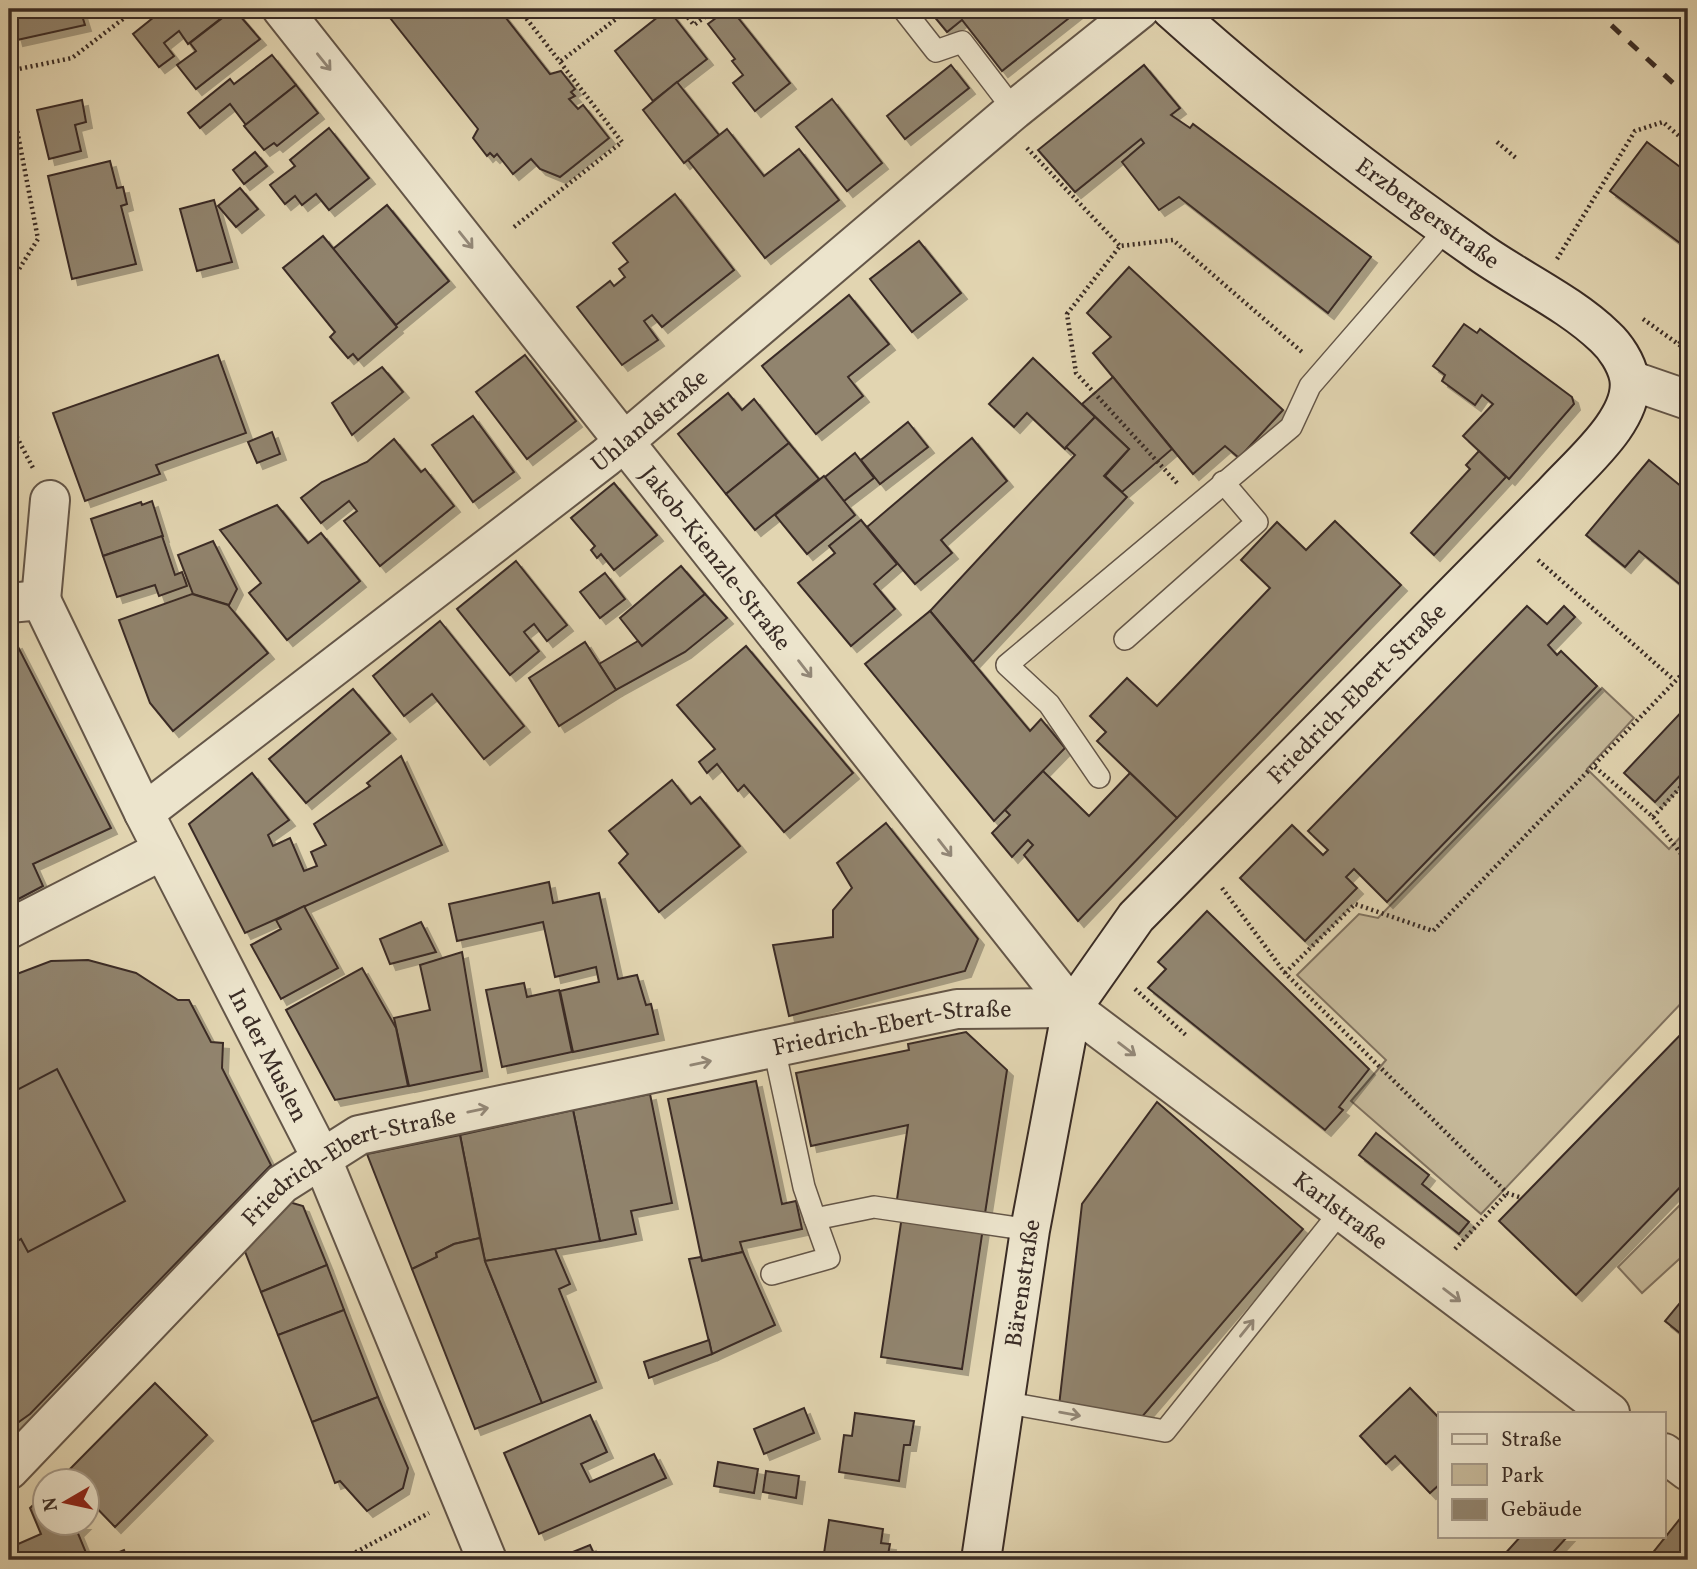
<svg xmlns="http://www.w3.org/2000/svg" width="1697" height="1569" font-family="Vollkorn,serif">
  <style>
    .green { fill: #c5b899; stroke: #80725f; stroke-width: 2 }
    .building { fill: #91846e; stroke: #3a2c25; stroke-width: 2; filter: url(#shadow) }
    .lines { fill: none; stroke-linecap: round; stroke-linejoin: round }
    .lane-casing { stroke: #645648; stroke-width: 24 }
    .street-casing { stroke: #645648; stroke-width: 42 }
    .secondary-casing { stroke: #3a2c25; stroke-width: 42 }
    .path { stroke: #3a2c25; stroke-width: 4.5; stroke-dasharray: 2 3.5; stroke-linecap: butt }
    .lane { stroke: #ece4cc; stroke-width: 21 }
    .street { stroke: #ece4cc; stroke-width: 38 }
    .secondary { stroke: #ece4cc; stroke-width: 38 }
    .rail { stroke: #3a2c25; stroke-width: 5; stroke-dasharray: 12 12; stroke-linecap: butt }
    .oneway { stroke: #938878 }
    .labels { text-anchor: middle; stroke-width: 6; stroke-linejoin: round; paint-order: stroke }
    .street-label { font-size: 24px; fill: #3a2c25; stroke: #ece4cc }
  </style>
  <defs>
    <filter id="shadow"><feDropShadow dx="6" dy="6" stdDeviation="0" flood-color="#0004"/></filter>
  </defs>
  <rect width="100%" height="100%" fill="#e2d5b1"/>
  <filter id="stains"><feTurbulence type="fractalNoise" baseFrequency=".00286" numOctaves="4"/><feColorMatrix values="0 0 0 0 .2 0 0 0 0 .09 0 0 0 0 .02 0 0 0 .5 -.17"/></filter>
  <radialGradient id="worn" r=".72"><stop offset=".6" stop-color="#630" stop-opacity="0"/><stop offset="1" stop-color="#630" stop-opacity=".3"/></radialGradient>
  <!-- green -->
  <g class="green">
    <path d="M 1602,688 L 1634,718 L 1587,769 L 1669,849 L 1688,829 L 1688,996 L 1481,1214 L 1351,1101 L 1386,1060 L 1297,975 L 1359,914 L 1378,918 Z"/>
    <path d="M 1688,1197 L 1688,1251 L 1642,1293 L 1618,1267 Z"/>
  </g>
  <!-- building -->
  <g class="building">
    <path d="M 9,9 L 80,9 L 85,25 L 17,40 Z"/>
    <path d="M 164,9 L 233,9 L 188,44 L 179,31 L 164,43 L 174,56 L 159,67 L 133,34 Z"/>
    <path d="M 234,9 L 260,39 L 196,89 L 177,65 L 196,51 L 190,43 Z"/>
    <path d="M 383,9 L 499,9 L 550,74 L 561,71 L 575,89 L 571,92 L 575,96 L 569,99 L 578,109 L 583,105 L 609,138 L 560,177 L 540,169 L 531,159 L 513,174 L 497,154 L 494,157 L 490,153 L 487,156 L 473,138 L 478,129 Z"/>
    <path d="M 668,9 L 707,59 L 653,101 L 615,51 Z"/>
    <path d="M 728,9 L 731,9 L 790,83 L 755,111 L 733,83 L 743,75 L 732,61 L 735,59 L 708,24 Z"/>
    <path d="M 928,9 L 1077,9 L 1078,11 L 1002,71 L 962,20 L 947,32 Z"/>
    <path d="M 272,55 L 296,85 L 246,125 L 230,104 L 200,128 L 188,113 L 230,79 L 234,84 Z"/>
    <path d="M 951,65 L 969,88 L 905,139 L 887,116 Z"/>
    <path d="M 1144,65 L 1180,108 L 1171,115 L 1190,128 L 1193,124 L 1371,257 L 1328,313 L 1179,197 L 1159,210 L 1122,162 L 1144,143 L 1141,139 L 1075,192 L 1038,150 Z"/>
    <path d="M 677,82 L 719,135 L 684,163 L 643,110 Z"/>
    <path d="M 296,85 L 318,113 L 277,146 L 274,143 L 264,150 L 244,126 Z"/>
    <path d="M 832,99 L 882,163 L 847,191 L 796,127 Z"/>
    <path d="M 82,100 L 86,122 L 75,125 L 81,151 L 49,159 L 37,110 Z"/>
    <path d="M 329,128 L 369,178 L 329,210 L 316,194 L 302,205 L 295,196 L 285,204 L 270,185 L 295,166 L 290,160 Z"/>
    <path d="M 727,129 L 764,176 L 799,149 L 839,200 L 765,258 L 688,160 Z"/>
    <path d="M 1647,142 L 1688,173 L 1688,249 L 1610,191 Z"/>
    <path d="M 255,152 L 267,166 L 244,184 L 233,170 Z"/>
    <path d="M 110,161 L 117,188 L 123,187 L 127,204 L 121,206 L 136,264 L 72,279 L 48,176 Z"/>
    <path d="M 240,188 L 258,209 L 236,227 L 218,206 Z"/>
    <path d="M 675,194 L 734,270 L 662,327 L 652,315 L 644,321 L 658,340 L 622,365 L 577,307 L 610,281 L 614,286 L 625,277 L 619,269 L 628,262 L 613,243 Z"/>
    <path d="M 214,200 L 232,262 L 197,271 L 180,209 Z"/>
    <path d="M 387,205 L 449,281 L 396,325 L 333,249 Z"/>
    <path d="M 323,236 L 397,327 L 358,360 L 353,354 L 348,358 L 330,337 L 335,332 L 283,268 Z"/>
    <path d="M 919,241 L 961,293 L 912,332 L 870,279 Z"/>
    <path d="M 1129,267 L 1283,410 L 1239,458 L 1225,446 L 1193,474 L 1093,353 L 1111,337 L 1087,313 Z"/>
    <path d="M 849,295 L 889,344 L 848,377 L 863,396 L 816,434 L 762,366 Z"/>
    <path d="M 1464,324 L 1477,333 L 1480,329 L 1572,397 L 1574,404 L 1509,479 L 1463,436 L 1493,404 L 1482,395 L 1475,405 L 1442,381 L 1445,375 L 1433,366 Z"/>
    <path d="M 218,355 L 246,433 L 156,465 L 160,474 L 85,501 L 53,413 Z"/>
    <path d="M 525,355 L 576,421 L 527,459 L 476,392 Z"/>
    <path d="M 1033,358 L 1095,417 L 1065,449 L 1027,413 L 1014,427 L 989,404 Z"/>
    <path d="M 382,367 L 403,392 L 352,435 L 332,403 Z"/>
    <path d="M 1113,377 L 1172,449 L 1122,492 L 1105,476 L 1129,449 L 1082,404 Z"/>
    <path d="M 728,393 L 742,410 L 754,399 L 789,443 L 726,494 L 678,434 Z"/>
    <path d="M 473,416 L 514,472 L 473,502 L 432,445 Z"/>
    <path d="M 1095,417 L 1129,449 L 1104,476 L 1127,497 L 973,662 L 930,611 L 1075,455 L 1066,447 Z"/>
    <path d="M 908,422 L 928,447 L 880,484 L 861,460 Z"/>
    <path d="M 272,432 L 280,454 L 257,463 L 248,442 Z"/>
    <path d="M 972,438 L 1007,481 L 941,540 L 952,553 L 915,584 L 867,527 Z"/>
    <path d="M 394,439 L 421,472 L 425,469 L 454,506 L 380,566 L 344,521 L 357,511 L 349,501 L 321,523 L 301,498 L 322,482 L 367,462 Z"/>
    <path d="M 789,443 L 819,479 L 755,530 L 726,494 Z"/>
    <path d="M 1479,451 L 1506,477 L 1434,555 L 1411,533 L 1470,469 L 1466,465 Z"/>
    <path d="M 855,453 L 874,478 L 844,501 L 825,477 Z"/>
    <path d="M 1649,460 L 1688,492 L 1688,591 L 1639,551 L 1625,567 L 1586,535 Z"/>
    <path d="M 824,476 L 855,515 L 807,554 L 775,515 Z"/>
    <path d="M 614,483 L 657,535 L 614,570 L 601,554 L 597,558 L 591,550 L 595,546 L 571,518 Z"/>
    <path d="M 152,501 L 163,536 L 103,556 L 91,519 L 141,502 L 142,505 Z"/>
    <path d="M 277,505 L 308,543 L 321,533 L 360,581 L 287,640 L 249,593 L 261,583 L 220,530 Z"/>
    <path d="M 861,520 L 897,564 L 874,584 L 895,609 L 851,646 L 798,583 L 835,553 L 829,546 Z"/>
    <path d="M 1335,521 L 1401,585 L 1177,818 L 1097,741 L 1106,732 L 1090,716 L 1127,678 L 1157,706 L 1270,588 L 1241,560 L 1277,522 L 1306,550 Z"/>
    <path d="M 162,536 L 175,575 L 182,572 L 187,586 L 159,596 L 155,585 L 117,597 L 103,556 Z"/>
    <path d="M 213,541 L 237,589 L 229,605 L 193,594 L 178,555 Z"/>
    <path d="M 516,561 L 567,625 L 547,641 L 534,624 L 524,632 L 539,651 L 510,675 L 457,609 Z"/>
    <path d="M 681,566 L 705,594 L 642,646 L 620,618 Z"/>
    <path d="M 605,573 L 625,599 L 600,618 L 580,592 Z"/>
    <path d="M 192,594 L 228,605 L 268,653 L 173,731 L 150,703 L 119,620 Z"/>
    <path d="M 705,594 L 727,618 L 685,652 L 616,690 L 599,664 L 638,641 L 642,646 Z"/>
    <path d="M 1527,606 L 1547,624 L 1564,606 L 1575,617 L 1548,645 L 1557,655 L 1561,651 L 1597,686 L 1387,902 L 1354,869 L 1346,877 L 1357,888 L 1305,941 L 1240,878 L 1292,825 L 1323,855 L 1328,850 L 1308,831 Z"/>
    <path d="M 930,611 L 1030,731 L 1041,719 L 1065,748 L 994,821 L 865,664 Z"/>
    <path d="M 440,621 L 524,726 L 484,759 L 432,694 L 404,716 L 373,676 Z"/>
    <path d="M 585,642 L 616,690 L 559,726 L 529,678 Z"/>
    <path d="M 16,643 L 111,828 L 33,864 L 43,886 L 9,904 L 9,646 Z"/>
    <path d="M 746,646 L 853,773 L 784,832 L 744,785 L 738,791 L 717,764 L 707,773 L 699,762 L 715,749 L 677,705 Z"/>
    <path d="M 353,689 L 390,733 L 306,803 L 269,759 Z"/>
    <path d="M 1688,705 L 1688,767 L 1655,802 L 1624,773 Z"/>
    <path d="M 401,756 L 442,845 L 245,933 L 189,824 L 252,773 L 289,820 L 268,835 L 273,846 L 290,838 L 304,871 L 317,866 L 311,852 L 326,845 L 314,824 L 370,786 L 367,783 Z"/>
    <path d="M 1043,771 L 1089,816 L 1130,773 L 1177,818 L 1078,921 L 1024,855 L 1033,845 L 1028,840 L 1012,857 L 992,833 L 1010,815 L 1005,810 Z"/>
    <path d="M 672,780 L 691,804 L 700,797 L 740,846 L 659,912 L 619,863 L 628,854 L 609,831 Z"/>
    <path d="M 886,823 L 978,939 L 965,971 L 789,1016 L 773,945 L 833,937 L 833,910 L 852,888 L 837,863 Z"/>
    <path d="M 549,882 L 553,903 L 599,893 L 618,979 L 637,975 L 646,1005 L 651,1004 L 658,1034 L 573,1052 L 560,991 L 599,982 L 596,967 L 555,977 L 543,922 L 457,941 L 449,904 Z"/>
    <path d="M 304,906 L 338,968 L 281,999 L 251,945 L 281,929 L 276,920 Z"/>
    <path d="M 1207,911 L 1369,1069 L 1339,1107 L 1343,1110 L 1325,1130 L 1148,988 L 1166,969 L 1158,962 Z"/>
    <path d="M 421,922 L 436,952 L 390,964 L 380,939 Z"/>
    <path d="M 462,952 L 482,1071 L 409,1086 L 394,1018 L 430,1010 L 420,965 Z"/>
    <path d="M 88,960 L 136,973 L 178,1000 L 189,1000 L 211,1042 L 223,1043 L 222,1068 L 271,1165 L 30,1414 L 9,1429 L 9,977 L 51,961 Z"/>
    <path d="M 362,968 L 396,1028 L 408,1086 L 335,1100 L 286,1010 Z"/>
    <path d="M 524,983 L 527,997 L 559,990 L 572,1052 L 502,1067 L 486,990 Z"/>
    <path d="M 1688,1027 L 1688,1179 L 1576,1295 L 1499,1221 Z"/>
    <path d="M 966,1032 L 1007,1070 L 984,1220 L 896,1206 L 908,1125 L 811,1146 L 796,1073 L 909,1050 L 908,1044 Z"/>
    <path d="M 57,1069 L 125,1201 L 28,1252 L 21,1239 L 9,1246 L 9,1094 Z"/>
    <path d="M 756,1081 L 782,1204 L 796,1201 L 802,1229 L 740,1242 L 743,1252 L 702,1261 L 668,1099 Z"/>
    <path d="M 650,1094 L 672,1203 L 631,1211 L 636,1234 L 600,1241 L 573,1110 Z"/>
    <path d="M 1157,1102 L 1303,1229 L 1141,1418 L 1059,1406 L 1082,1204 Z"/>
    <path d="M 573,1110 L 600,1241 L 485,1261 L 460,1135 Z"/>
    <path d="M 1376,1133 L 1429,1175 L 1422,1184 L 1469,1222 L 1459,1234 L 1359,1155 Z"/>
    <path d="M 460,1135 L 480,1238 L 454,1244 L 436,1253 L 437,1257 L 412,1269 L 367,1154 Z"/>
    <path d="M 289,1202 L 303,1206 L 327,1265 L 261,1292 L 242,1244 Z"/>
    <path d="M 902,1216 L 983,1228 L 962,1369 L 881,1357 Z"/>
    <path d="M 480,1238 L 485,1261 L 542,1403 L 475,1429 L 412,1269 L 437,1257 L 436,1253 L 454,1244 Z"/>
    <path d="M 555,1249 L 570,1284 L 559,1289 L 596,1382 L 542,1403 L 485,1261 Z"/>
    <path d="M 743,1252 L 775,1325 L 712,1354 L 689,1259 L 701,1257 L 702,1261 Z"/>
    <path d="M 327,1265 L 344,1310 L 278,1335 L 261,1292 Z"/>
    <path d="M 1679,1304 L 1685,1308 L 1688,1304 L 1688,1348 L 1682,1343 L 1686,1338 L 1665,1321 Z"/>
    <path d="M 344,1310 L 378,1397 L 312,1422 L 278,1335 Z"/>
    <path d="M 709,1340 L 712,1354 L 649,1378 L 644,1362 Z"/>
    <path d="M 155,1383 L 207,1435 L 115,1527 L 88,1499 L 88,1482 L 71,1482 L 64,1475 Z"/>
    <path d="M 1410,1388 L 1440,1419 L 1440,1484 L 1430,1493 L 1395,1456 L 1386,1464 L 1360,1436 Z"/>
    <path d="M 378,1397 L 408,1468 L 403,1488 L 367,1511 L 340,1481 L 335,1483 L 312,1422 Z"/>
    <path d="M 804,1408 L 814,1433 L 764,1454 L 754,1429 Z"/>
    <path d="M 855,1413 L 914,1421 L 910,1445 L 904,1445 L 899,1481 L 839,1472 L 844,1435 L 852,1436 Z"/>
    <path d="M 590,1415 L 607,1452 L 581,1464 L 590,1482 L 654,1454 L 666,1478 L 539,1534 L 504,1453 Z"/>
    <path d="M 718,1462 L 758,1469 L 754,1493 L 714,1486 Z"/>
    <path d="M 766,1471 L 799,1476 L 796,1498 L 763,1492 Z"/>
    <path d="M 46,1493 L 46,1524 L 84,1524 L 77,1531 L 89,1560 L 9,1560 L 9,1548 L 41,1534 L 30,1508 Z"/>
    <path d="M 1683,1515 L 1688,1519 L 1688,1560 L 1647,1560 Z"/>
    <path d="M 829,1520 L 883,1529 L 881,1543 L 890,1544 L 887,1560 L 823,1560 Z"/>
    <path d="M 1521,1536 L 1568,1536 L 1546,1560 L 1505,1560 L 1502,1557 Z"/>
    <path d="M 590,1545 L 597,1560 L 553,1560 Z"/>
    <path d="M 124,1550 L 128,1560 L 100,1560 Z"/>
  </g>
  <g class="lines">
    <!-- lane casing -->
    <g class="lane-casing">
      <g id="lane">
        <path d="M 903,9 L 936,51 L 962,42 L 1014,110"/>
        <path d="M 1125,639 L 1257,522 L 1223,482"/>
        <path d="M 1099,777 L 1049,704 L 1007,665 L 1291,427 L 1310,386 L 1447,228"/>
        <path d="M 774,1048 L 804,1187 L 815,1219 L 874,1207 L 1030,1230"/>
        <path d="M 772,1274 L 829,1258 L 815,1219"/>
        <path d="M 1003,1402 L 1165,1431 L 1341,1211"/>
      </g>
    </g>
    <!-- street casing -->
    <g class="street-casing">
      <g id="street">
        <path id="s1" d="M 282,9 L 1072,1008 L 1610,1413"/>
        <path d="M 1630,380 L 1688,400"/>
        <path d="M 41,600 L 50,500"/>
        <path id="s2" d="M 9,603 L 41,600 L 144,813 L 321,1157 L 487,1560"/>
        <path id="s3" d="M 144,813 L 606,457 L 1014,110 L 1140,9"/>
        <path d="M 9,929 L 163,850"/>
        <path d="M 1664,1453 L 1688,1471"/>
        <path id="s4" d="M 9,1470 L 282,1184 L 359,1135 L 957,1009 L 1072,1008"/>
      </g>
    </g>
    <!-- secondary casing -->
    <g class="secondary-casing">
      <g id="secondary">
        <path id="s5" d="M 981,1560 L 1030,1230 L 1072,1008 L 1136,917 L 1554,493 C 1579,465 1637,418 1629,377 C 1626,363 1616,347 1605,337 C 1569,302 1515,278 1474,248 C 1369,174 1266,95 1171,9"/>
      </g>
    </g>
    <!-- path -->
    <g class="path">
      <path d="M 656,9 L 658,9"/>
      <path d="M 681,9 L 694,25 L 716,9"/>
      <path d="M 561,61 L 629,9"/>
      <path d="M 9,71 L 72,58 L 136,9"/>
      <path d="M 9,88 L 38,239 L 9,285"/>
      <path d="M 1497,142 L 1516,158"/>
      <path d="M 1027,148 L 1120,246"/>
      <path d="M 514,227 L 622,142 L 519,9"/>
      <path d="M 1557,259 L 1635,131 L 1663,122 L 1688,144"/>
      <path d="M 1643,319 L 1688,351"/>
      <path d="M 1679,344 L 1688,333"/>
      <path d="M 9,422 L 33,468"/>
      <path d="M 1177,483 L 1076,373 L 1067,314 L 1120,246 L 1173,240 L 1302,352"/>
      <path d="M 1538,560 L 1674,680"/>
      <path d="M 1595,767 L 1653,817 L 1688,863"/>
      <path d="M 1653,817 L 1688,779"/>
      <path d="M 1222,888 L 1285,973 L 1507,1193 L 1522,1198"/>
      <path d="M 1285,973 L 1355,904 L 1433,931 L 1688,668"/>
      <path d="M 1135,989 L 1188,1037"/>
      <path d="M 1455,1249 L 1507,1193"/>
      <path d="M 341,1560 L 429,1513"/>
    </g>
    <!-- lane -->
    <use href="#lane" class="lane"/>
    <!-- street -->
    <use href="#street" class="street"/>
    <!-- secondary -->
    <use href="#secondary" class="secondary"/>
    <!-- rail -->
    <path class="rail" d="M 1594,9 L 1688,97"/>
  </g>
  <!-- one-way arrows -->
  <defs><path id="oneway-shaft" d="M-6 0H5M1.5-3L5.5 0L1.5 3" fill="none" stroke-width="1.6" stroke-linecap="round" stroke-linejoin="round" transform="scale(1.75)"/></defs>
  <g class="oneway">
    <use href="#oneway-shaft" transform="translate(324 62) rotate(51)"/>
    <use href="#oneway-shaft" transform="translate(466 240) rotate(51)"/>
    <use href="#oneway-shaft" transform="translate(805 669) rotate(52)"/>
    <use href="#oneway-shaft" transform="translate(945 848) rotate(52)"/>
    <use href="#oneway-shaft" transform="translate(1127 1049) rotate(37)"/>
    <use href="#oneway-shaft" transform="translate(701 1063) rotate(-12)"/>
    <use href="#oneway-shaft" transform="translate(478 1110) rotate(-12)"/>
    <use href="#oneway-shaft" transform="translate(1452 1295) rotate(37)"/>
    <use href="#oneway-shaft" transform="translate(1247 1328) rotate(-51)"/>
    <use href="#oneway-shaft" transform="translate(1070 1414) rotate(10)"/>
  </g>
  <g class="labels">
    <!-- street labels -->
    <g class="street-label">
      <text transform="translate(1428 213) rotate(36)" y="8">Erzbergerstraße</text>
      <text dy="8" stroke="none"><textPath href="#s3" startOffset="640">Uhlandstraße</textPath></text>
      <text dy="8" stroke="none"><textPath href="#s1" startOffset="700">Jakob-Kienzle-Straße</textPath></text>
      <text dy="8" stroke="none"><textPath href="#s5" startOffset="985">Friedrich-Ebert-Straße</textPath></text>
      <text dy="8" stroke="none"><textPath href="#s4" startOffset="1031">Friedrich-Ebert-Straße</textPath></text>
      <text dy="8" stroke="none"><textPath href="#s2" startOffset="541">In der Muslen</textPath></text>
      <text dy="8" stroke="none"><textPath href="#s4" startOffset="464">Friedrich-Ebert-Straße</textPath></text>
      <text dy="8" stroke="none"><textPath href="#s1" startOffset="1610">Karlstraße</textPath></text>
      <text dy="8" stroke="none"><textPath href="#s5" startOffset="280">Bärenstraße</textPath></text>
    </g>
  </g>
  <!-- margin -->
  <rect width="1697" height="1569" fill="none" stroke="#e2d5b1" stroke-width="35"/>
  <rect x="10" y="10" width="1676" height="1548" fill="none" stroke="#3a2c25" stroke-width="3.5"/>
  <rect x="18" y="18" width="1662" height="1534" fill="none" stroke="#3a2c25" stroke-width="2"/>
  <!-- legend -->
  <rect x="1438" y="1412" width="228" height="126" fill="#ece4cc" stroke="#a59a89" stroke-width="2"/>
  <rect x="1452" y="1434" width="35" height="10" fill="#ece4cc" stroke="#a59a89" stroke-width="2"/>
  <text x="1501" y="1446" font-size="21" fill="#3a2c25">Straße</text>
  <rect x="1452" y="1464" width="35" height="21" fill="#c5b899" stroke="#a59a89" stroke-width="2"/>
  <text x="1501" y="1482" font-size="21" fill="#3a2c25">Park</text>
  <rect x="1452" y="1499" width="35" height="21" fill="#91846e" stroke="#a59a89" stroke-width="2"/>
  <text x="1501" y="1516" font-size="21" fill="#3a2c25">Gebäude</text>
  <!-- north arrow -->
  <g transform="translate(66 1502) rotate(261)"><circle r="33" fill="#ece4cc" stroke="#a59a89" stroke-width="2"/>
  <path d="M0-5L12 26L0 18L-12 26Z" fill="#8f2418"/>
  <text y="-10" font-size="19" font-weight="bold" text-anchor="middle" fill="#3a2c25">N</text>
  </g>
  <rect width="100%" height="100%" filter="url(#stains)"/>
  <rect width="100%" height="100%" fill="url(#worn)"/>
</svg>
